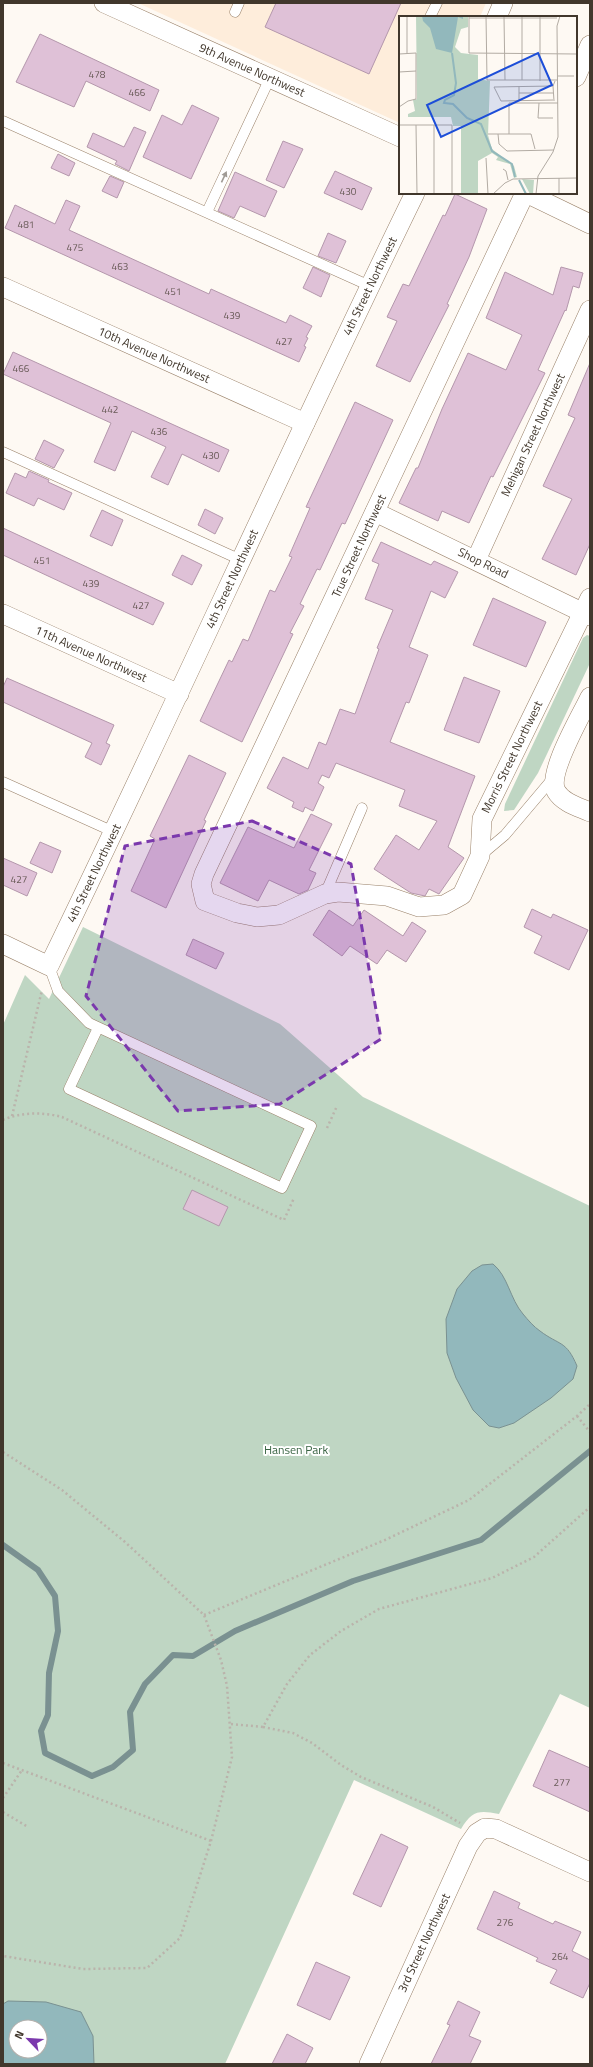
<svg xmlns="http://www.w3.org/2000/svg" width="593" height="2067" font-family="'Titillium Web',sans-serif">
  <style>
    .commercial { fill: #feeddb }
    .green { fill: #bfd6c3; fill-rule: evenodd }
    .water { fill: #92b8bc; stroke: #7a9191; fill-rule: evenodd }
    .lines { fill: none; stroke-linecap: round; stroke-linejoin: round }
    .stream { stroke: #7a9191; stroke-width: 6 }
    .building { fill: #dfc1d7; stroke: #b497ac }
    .lane-casing { stroke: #998169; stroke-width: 11 }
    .street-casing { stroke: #998169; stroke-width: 20 }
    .path { stroke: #bab3ab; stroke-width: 2.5; stroke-dasharray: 2 3; stroke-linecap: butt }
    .lane { stroke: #fff; stroke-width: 10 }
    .street { stroke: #fff; stroke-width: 19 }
    .oneway { fill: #a09b96 }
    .marked { fill: #7b39ad; fill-opacity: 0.2; stroke: #7b39ad; stroke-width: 3; stroke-dasharray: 8 5; stroke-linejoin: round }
    .labels { text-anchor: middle; stroke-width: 4; stroke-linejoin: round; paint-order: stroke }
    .number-label { font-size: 10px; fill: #685a57 }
    .street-label { font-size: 12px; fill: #41372c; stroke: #fff }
    .park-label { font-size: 12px; fill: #386342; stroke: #fff }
    .inset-river { fill: none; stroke: #92b8bc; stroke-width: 2 }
    .inset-road { fill: none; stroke: #b2aba3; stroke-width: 1 }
    .view { fill: #1d4ed8; fill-opacity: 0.15; stroke: #1d4ed8; stroke-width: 2 }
    .inset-edge { fill: none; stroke: #41372c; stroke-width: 2 }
  </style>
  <rect width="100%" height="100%" fill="#fef9f3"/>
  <!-- commercial -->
  <path class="commercial" d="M 138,3 L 486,3 L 480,17 L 400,17 L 400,123 Z"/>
  <!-- green -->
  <g class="green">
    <path d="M 587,635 L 590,636 L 590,663 L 538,773 L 514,810 L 504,811 L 505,804 L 583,638 Z"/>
    <path d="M 83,927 L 280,1024 L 363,1097 L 590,1206 L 590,1708 L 560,1694 L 499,1814 C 478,1810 472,1811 461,1829 L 354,1780 L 225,2064 L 3,2064 L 3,1025 L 25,975 L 49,999 ZM 16,2027 L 40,2027 L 40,2051 L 16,2051 Z"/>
  </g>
  <!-- water -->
  <g class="water">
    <path d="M 493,1264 C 508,1276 510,1299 523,1314 C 528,1320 534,1327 540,1331 C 560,1346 566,1340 577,1366 L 573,1379 L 551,1398 L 514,1423 L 499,1428 L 489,1426 L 473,1410 L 456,1378 L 447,1353 L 446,1319 L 457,1289 L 472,1271 L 482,1265 Z"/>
    <path d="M 8,2001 L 46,2002 L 81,2012 L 93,2036 L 94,2064 L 3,2064 L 3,2004 ZM 16,2027 L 40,2027 L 40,2051 L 16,2051 Z"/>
  </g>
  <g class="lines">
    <!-- stream -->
    <path class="stream" d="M 3,1545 L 38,1570 L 55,1596 L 58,1631 L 49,1673 L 48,1715 L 41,1731 L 45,1753 L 92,1776 L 113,1767 L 133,1750 L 130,1712 L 145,1684 L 173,1655 L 193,1656 L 235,1631 L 353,1581 L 481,1540 L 590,1451"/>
  </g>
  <!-- building -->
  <g class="building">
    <path d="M 276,3 L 401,3 L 369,74 L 265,27 Z"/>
    <path d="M 40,34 L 159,90 L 150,111 L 86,81 L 74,107 L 16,82 Z"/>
    <path d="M 192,105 L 219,118 L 191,179 L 143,157 L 162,115 L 182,125 Z"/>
    <path d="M 134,127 L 146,132 L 129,171 L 115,164 L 117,161 L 87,147 L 93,133 L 124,147 Z"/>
    <path d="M 283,141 L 303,149 L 284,188 L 266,180 Z"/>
    <path d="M 58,154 L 75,163 L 69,176 L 51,168 Z"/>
    <path d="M 335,171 L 372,188 L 362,210 L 324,193 Z"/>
    <path d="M 235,172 L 277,191 L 265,217 L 240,206 L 234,218 L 218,211 Z"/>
    <path d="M 110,176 L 124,182 L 117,198 L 102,191 Z"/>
    <path d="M 455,194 L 487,209 L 469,257 L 447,304 L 449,305 L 410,382 L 376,366 L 397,321 L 387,317 L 403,284 L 409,286 L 443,215 L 445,216 Z"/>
    <path d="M 66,200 L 80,206 L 69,230 L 209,294 L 211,289 L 286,323 L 290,315 L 312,326 L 306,337 L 308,338 L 304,346 L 306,347 L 299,362 L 5,228 L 15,205 L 55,224 Z"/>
    <path d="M 328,233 L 346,241 L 336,263 L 318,256 Z"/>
    <path d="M 313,267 L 330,275 L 321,297 L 303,288 Z"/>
    <path d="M 561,267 L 583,273 L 579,288 L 573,286 L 566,311 L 565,310 L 538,370 L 545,373 L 493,477 L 491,476 L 469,523 L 442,511 L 438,521 L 399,503 L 416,468 L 418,468 L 442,409 L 468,353 L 506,370 L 522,335 L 486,318 L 505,272 L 553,295 Z"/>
    <path d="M 13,352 L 229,450 L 219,472 L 182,454 L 168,485 L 151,477 L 166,447 L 132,431 L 115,471 L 94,462 L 111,423 L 3,374 Z"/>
    <path d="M 590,363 L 590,544 L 576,575 L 542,559 L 572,499 L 543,486 L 575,418 L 568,415 Z"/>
    <path d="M 355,402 L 393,420 L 345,524 L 342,523 L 320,570 L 317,569 L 300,604 L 304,606 L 290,633 L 293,634 L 242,742 L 200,721 L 229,660 L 232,662 L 243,639 L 248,641 L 270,590 L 275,592 L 292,557 L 289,556 L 310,508 L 306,507 Z"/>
    <path d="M 44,440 L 64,450 L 54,468 L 35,459 Z"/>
    <path d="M 29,471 L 49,480 L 48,482 L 72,493 L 64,510 L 38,498 L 34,506 L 6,493 L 15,473 L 26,478 Z"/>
    <path d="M 205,509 L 223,518 L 215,534 L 198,525 Z"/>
    <path d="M 102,510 L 123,520 L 112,546 L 90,536 Z"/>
    <path d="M 3,528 L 164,603 L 153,625 L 3,555 Z"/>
    <path d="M 381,542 L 431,565 L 434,561 L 458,572 L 445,598 L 431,591 L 409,647 L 428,655 L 409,703 L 406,702 L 390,742 L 475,776 L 448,847 L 464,858 L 439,894 L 429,889 L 425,896 L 411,893 L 374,869 L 396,835 L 419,850 L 437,821 L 399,806 L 405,790 L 336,763 L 329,778 L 322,775 L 318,783 L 324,787 L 313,811 L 305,807 L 303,812 L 292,807 L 294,802 L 267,788 L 283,757 L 308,769 L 319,742 L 326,745 L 340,709 L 355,714 L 379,649 L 377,648 L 393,610 L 365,599 L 379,564 L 372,561 Z"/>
    <path d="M 182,555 L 202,565 L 192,585 L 172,575 Z"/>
    <path d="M 493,598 L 546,622 L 526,667 L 473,645 Z"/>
    <path d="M 464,677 L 500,691 L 479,743 L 444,730 Z"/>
    <path d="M 7,678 L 114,725 L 106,743 L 110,745 L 101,765 L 85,757 L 92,743 L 3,702 L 3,687 Z"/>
    <path d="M 189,755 L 226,773 L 204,820 L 206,821 L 166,908 L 131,891 L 155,839 L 150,836 Z"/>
    <path d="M 311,814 L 332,824 L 309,870 L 316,873 L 308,890 L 299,894 L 269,880 L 258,901 L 220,883 L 248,827 L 294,848 Z"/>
    <path d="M 40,842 L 61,851 L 52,873 L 30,863 Z"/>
    <path d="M 3,858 L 37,873 L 27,896 L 3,885 Z"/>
    <path d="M 532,909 L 551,918 L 553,914 L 588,930 L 569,970 L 534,953 L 542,936 L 524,927 Z"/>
    <path d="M 329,910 L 353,926 L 364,910 L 403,936 L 412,922 L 426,931 L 406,962 L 387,950 L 377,964 L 350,946 L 342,956 L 313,935 Z"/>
    <path d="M 193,939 L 224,953 L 216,969 L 186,955 Z"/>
    <path d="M 192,1190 L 228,1207 L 219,1226 L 183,1209 Z"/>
    <path d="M 549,1750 L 590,1768 L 590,1812 L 533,1786 Z"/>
    <path d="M 381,1834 L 408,1847 L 381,1907 L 353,1894 Z"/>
    <path d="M 494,1891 L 520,1903 L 518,1908 L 553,1924 L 555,1921 L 581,1932 L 572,1951 L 590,1960 L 590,1983 L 583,1998 L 550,1983 L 557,1970 L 536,1961 L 538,1958 L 477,1929 Z"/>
    <path d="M 316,1962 L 350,1977 L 330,2020 L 297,2005 Z"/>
    <path d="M 458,2001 L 480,2012 L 469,2036 L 481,2041 L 470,2064 L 431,2064 L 450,2025 L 447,2024 Z"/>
    <path d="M 287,2034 L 313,2048 L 305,2064 L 272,2064 Z"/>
  </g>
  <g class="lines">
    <!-- lane casing -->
    <g class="lane-casing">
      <g id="lane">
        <path d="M 235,12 L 239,3"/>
        <path d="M 430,17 L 437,3"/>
        <path d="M 3,121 L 370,286"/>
        <path d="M 207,212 L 270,78"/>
        <path d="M 3,452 L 241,560"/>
        <path d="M 3,782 L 114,832"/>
        <path d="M 480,856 L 505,835 L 554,777"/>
        <path d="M 325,894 L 362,808"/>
        <path d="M 49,966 L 58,991 L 89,1023 L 311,1126 L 282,1188 L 69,1089 L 98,1028"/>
      </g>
    </g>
    <!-- street casing -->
    <g class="street-casing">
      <g id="street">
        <path d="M 104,3 L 400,137"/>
        <path d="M 497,17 L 503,3"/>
        <path d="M 576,77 L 590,45"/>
        <path d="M 525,193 L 204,874 L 201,884 L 205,901 L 237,913 L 257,917 L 279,915 L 325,894 L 338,892 L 387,896 L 419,907 L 444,905 L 462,895 L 480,856 L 482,819 L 590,598"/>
        <path d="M 526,193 L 590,224"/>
        <path d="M 3,287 L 305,423"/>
        <path d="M 375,512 L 590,616"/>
        <path d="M 476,560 L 590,310"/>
        <path d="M 3,614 L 179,694"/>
        <path d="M 590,697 C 581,716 547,773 556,791 C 563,803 579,807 590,812"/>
        <path d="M 3,944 L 49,966 C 174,709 290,449 415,193"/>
        <path d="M 369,2064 L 468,1846 L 477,1833 L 485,1828 L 496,1829 L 590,1872"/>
      </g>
    </g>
    <!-- path -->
    <g class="path">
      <path d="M 12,1116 L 42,990"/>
      <path d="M 3,1120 C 20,1112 44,1112 62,1117 L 284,1220 L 294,1198"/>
      <path d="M 327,1128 L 337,1106"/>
      <path d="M 577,1416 L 590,1432"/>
      <path d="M 3,1452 L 62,1490 L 125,1542 L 204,1615 L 221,1660 L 227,1686 L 232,1757 L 211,1841 L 180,1938 L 147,1968 L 83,1969 L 3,1956"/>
      <path d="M 204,1615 L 385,1540 L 469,1500 L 577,1416 L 590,1404"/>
      <path d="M 231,1724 L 263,1727 L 287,1684 L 310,1655 L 341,1631 L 379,1609 L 492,1578 L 534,1557 L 590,1507"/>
      <path d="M 263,1727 L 293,1733 L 312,1743 L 341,1765 L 361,1777 L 433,1807 L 460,1823"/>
      <path d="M 3,1763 L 211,1841"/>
      <path d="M 3,1798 L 22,1770"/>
      <path d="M 3,1812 L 28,1827"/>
    </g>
    <!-- lane -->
    <use href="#lane" class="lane"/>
    <!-- street -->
    <use href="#street" class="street"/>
  </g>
  <!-- one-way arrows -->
  <defs><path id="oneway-solid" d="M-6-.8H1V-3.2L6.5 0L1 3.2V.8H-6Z"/></defs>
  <use class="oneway" href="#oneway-solid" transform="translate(224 177) rotate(-65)"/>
  <!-- marked area -->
  <path class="marked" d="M 252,821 L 351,864 L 381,1039 L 280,1104 L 178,1111 L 86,996 L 125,846 Z"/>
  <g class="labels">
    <!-- number labels -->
    <g class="number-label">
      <text x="97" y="78">478</text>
      <text x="137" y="96">466</text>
      <text x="348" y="195">430</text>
      <text x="26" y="228">481</text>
      <text x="75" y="251">475</text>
      <text x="120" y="270">463</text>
      <text x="173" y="295">451</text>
      <text x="232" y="319">439</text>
      <text x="284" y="345">427</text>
      <text x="21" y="372">466</text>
      <text x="110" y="413">442</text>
      <text x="159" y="435">436</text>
      <text x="211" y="459">430</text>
      <text x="42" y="564">451</text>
      <text x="91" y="587">439</text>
      <text x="141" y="609">427</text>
      <text x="19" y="883">427</text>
      <text x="562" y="1786">277</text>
      <text x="505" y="1926">276</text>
      <text x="560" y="1960">264</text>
    </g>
    <!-- street labels -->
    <g class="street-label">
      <text transform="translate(252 70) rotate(24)" y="4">9th Avenue Northwest</text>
      <text transform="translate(370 286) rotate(-64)" y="4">4th Street Northwest</text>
      <text transform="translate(154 355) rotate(24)" y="4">10th Avenue Northwest</text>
      <text transform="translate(533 435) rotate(-65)" y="4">Mehigan Street Northwest</text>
      <text transform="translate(359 546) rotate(-65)" y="4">True Street Northwest</text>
      <text transform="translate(483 563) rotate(26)" y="4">Shop Road</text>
      <text transform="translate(232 579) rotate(-65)" y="4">4th Street Northwest</text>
      <text transform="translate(91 654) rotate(24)" y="4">11th Avenue Northwest</text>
      <text transform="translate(512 757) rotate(-64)" y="4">Morris Street Northwest</text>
      <text transform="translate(94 873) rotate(-64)" y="4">4th Street Northwest</text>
      <text transform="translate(424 1943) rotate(-65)" y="4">3rd Street Northwest</text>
    </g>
    <!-- park labels -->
    <g class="park-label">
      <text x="296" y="1454">Hansen Park</text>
    </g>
  </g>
  <!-- overview -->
  <g transform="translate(399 16)">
    <rect width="178" height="178" fill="#fef9f3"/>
    <path d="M 17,0 L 69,0 L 69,11 L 62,13 L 56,31 L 62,37 L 79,39 L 79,63 L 91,65 L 89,119 L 93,133 L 115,150 L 118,161 L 115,162 L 111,148 L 97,144 L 99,141 L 93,137 L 79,145 L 79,178 L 62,178 L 62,110 L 54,110 L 52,101 L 9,101 L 9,98 L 16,95 L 14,84 L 18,83 ZM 123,163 L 135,164 L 134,178 L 131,178 Z" fill="#bfd6c3"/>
    <path d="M 23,0 L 64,0 L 64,3 L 59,1 L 53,37 L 37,33 L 31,12 L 24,5 Z" fill="#92b8bc"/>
    <path class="inset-river" d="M 53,37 L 57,67 L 55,79 L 46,84 L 45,87 L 54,88 L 68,102 L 82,108 L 93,135 L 113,148 L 116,161M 120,164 L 127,178"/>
    <path class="inset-road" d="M 8,0 L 8,38M 70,0 L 70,37 L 178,38M 87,0 L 88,64 L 159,64M 123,0 L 123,64M 141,0 L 141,65M 105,1 L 106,64M 70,2 L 158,2M 0,38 L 17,37 L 17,83 L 9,85 L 0,91M 0,56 L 17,55M 159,60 L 175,60M 154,70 L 95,71 L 102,85 L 154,84M 120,77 L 154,77M 120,84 L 120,70M 155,85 L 154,70 L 156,65M 140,87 L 139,102 L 154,102M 0,109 L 53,109 L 53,178M 17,109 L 18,178M 35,109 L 35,178M 89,118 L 132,118 L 136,133M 99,118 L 100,128 L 108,135 L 155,134M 110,118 L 110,87 L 159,87M 87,142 L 89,178M 104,153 L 107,155 L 109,164M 160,162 L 160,178M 94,178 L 106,167 L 114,163 L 178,162M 137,178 L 139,160 L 154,136 L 159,121 L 158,10 L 161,0"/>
    <path class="view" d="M 139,37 L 153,69 L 42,121 L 28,89 Z"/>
    <rect width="178" height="178" class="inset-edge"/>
  </g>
  <!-- border -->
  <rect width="593" height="2067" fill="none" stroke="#41372c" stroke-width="8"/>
  <!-- north arrow -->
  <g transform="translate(28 2039) rotate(295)"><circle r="19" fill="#ffffff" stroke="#b3afab"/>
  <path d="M0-3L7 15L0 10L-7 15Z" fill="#7b39ad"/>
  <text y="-6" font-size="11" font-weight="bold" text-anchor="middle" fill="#41372c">N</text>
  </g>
</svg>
